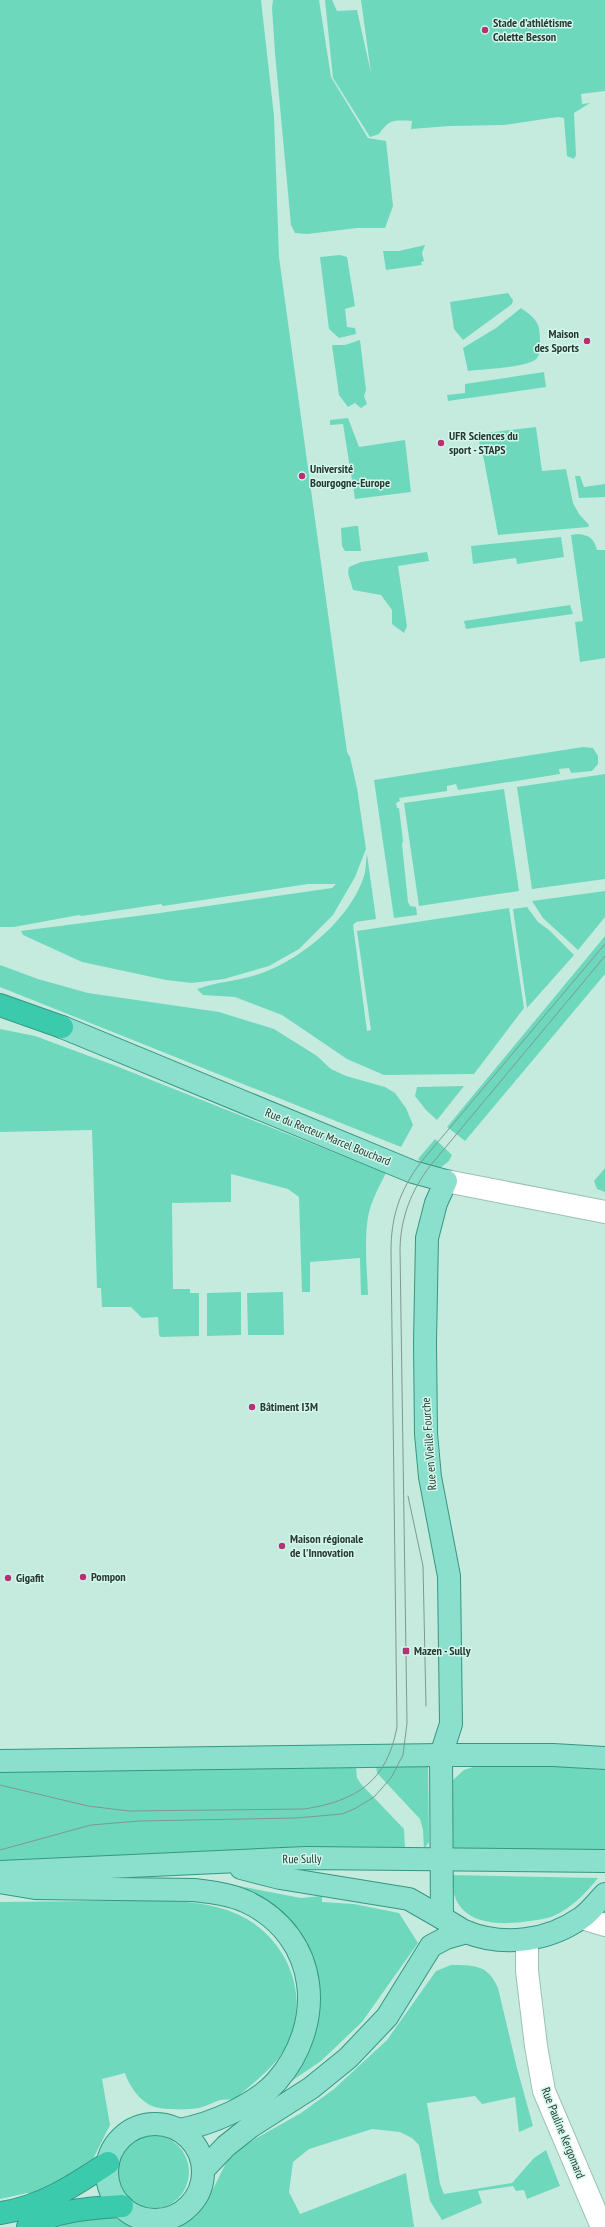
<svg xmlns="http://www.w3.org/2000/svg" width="605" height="2227" font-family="'PT Sans Narrow',sans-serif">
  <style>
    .green { fill: #6ed8bd }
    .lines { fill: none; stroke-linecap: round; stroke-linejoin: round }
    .minor-casing { stroke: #9bc0b5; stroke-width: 24 }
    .major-casing { stroke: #359781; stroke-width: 24 }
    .highway-casing { stroke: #359781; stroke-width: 24 }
    .minor { stroke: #fff; stroke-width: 22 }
    .major { stroke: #8adfcd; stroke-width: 22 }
    .highway { stroke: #3ccaac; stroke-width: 22 }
    .tram { stroke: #7e9990; stroke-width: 1 }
    .poi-dot { fill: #b63073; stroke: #d2f8ec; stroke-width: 1.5 }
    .labels { text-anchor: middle; stroke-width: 3; stroke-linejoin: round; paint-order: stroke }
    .poi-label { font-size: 12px; font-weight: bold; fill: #283732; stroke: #d2f8ec; text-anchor: start }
    .street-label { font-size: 12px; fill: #283732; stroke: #d2f8ec }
  </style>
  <rect width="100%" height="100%" fill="#c5ebdf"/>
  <!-- green -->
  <g class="green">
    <path d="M 0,0 L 261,0 L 274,116 L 279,257 L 347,752 L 350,757 L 357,788 L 366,849 L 355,877 L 333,915 L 299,949 L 269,966 L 224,979 L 192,983 L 166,980 L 82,962 L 23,935 L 21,931 L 160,913 L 332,888 L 336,884 L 308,884 L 163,906 L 161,904 L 82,916 L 79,915 L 14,927 L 0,927 Z"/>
    <path d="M 273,0 L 319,0 L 331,77 L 368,138 L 386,141 L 393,206 L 385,228 L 357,228 L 307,234 L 295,233 L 291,225 L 275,53 L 272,8 Z"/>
    <path d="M 325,0 L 332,0 L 337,11 L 357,10 L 371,73 L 361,0 L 605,0 L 605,91 L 581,94 L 582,104 L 590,103 L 574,113 L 576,155 L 574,159 L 567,156 L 564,118 L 558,117 L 504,125 L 450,126 L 411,129 L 412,121 C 394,120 389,119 379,134 L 370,137 L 333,78 Z"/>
    <path d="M 425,245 L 422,253 L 424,261 L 421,262 L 422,265 L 386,270 L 383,251 L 399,251 Z"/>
    <path d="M 340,255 L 347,257 L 355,306 L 345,309 L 347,327 L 355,328 L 356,334 L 339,338 L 329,329 L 320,257 Z"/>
    <path d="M 508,293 L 513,300 L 512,304 L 463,340 L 454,329 L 450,302 Z"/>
    <path d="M 521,308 C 536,319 540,322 540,340 C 540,347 541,356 535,360 C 523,368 483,369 468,371 L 463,348 L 496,328 Z"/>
    <path d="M 360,340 L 366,390 L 364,396 L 367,404 L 361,408 L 355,403 L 348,407 L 339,395 L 332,345 L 345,345 Z"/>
    <path d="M 544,372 L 546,387 L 448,401 L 447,395 L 465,393 L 465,384 Z"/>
    <path d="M 348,418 L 359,447 L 405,440 L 411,492 L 355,499 L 343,424 L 330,425 L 330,420 Z"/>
    <path d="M 536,427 L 542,471 L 566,469 L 573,503 L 579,514 L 589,525 L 588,527 L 498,535 L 484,460 L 477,434 Z"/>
    <path d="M 575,476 L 580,476 L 584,487 L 605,484 L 605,497 L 579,498 Z"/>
    <path d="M 355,526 L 358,526 L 361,551 L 345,551 L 342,546 L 341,528 Z"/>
    <path d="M 578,534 C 590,535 594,539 597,550 L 605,550 L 605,658 L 580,662 L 575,622 L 583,621 L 571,535 Z"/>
    <path d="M 561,537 L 564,557 L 517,564 L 516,558 L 473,564 L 471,546 Z"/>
    <path d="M 427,552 L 429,561 L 398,566 L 407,626 L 404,633 L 392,624 L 392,610 L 381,595 L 353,590 L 348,573 L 349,567 L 361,562 Z"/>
    <path d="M 570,605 L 573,614 L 466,629 L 464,621 Z"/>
    <path d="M 583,747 L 593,748 L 598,756 L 598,764 L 592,771 L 571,773 L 569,768 L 559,769 L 560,774 L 458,790 L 456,784 L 447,786 L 447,791 L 399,798 L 400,801 L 396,803 L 397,808 L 399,808 L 403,841 L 402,844 L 408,902 L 410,906 L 416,907 L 417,915 L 394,918 L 374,780 Z"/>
    <path d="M 605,774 L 605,879 L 532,889 L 517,787 Z"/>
    <path d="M 504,789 L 519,891 L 419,906 L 404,803 Z"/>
    <path d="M 367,854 L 376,919 L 356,922 L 353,925 L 367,1031 L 371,1030 L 357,931 L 509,908 L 524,1008 L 474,1074 L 384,1075 L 347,1059 L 282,1015 L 235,997 L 203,995 L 197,989 C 216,982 237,981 256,975 C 299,962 354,917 365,872 C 366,866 366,860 367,854 Z"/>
    <path d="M 605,891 L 605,917 L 578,950 L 543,918 L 532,901 Z"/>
    <path d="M 527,907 L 538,922 L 549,930 L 574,955 L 527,1008 L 513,909 Z"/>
    <path d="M 605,936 L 605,974 L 465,1141 L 447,1127 Z"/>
    <path d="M 0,965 L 38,979 L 88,993 L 219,1012 L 274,1029 L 317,1056 L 331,1069 L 346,1076 L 385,1087 L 395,1093 L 406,1108 L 413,1125 L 401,1147 L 0,987 Z"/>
    <path d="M 0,1029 L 35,1036 L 116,1066 L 386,1173 C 379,1187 371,1201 368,1217 C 364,1242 367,1269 368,1295 L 361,1295 L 360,1258 L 310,1262 L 310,1292 L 302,1292 L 299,1197 L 288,1189 L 231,1174 L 231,1202 L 172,1203 L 173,1289 L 190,1289 L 190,1293 L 199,1293 L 199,1336 L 161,1337 L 159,1335 L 158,1317 L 142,1318 L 131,1307 L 102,1307 L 101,1288 L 97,1288 L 92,1130 L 0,1132 Z"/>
    <path d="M 464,1086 L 437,1120 L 426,1110 L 415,1096 L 417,1087 Z"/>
    <path d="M 435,1139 L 452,1155 L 449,1161 L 440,1168 L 423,1164 L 418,1159 Z"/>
    <path d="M 605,1168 L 605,1192 L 597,1189 L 594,1181 Z"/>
    <path d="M 241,1292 L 241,1335 L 207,1336 L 207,1293 Z"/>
    <path d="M 283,1292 L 284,1335 L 248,1335 L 247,1293 Z"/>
    <path d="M 509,1763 L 605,1770 L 605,1852 L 451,1853 L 451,1791 L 453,1780 L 464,1770 L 476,1766 Z"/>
    <path d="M 376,1765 L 426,1765 L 428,1767 L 429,1842 L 424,1849 L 423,1830 L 420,1819 L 377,1773 Z"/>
    <path d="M 356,1766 L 357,1778 L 361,1784 L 404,1829 L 405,1849 L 0,1863 L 0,1771 Z"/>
    <path d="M 452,1875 L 598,1878 C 585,1894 571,1909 551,1917 C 545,1919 536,1920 530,1921 C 492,1927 450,1923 452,1875 Z"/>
    <path d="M 223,1883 L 301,1898 L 322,1896 L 322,1902 L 354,1904 L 399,1913 L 418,1943 L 362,2022 L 321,2061 L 293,2080 L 306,2056 L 315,2029 L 319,2007 L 253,1896 Z"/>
    <path d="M 93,1901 C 139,1902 194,1895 237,1914 C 286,1936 311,1993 288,2043 C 277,2066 253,2083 234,2100 C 215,2098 215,2104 199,2108 C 189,2110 164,2110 155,2107 C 141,2103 129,2086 125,2073 L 102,2079 L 110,2125 L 89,2167 L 35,2194 L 27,2193 L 0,2199 L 0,1902 Z"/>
    <path d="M 451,1965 C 475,1965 488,1965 498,1988 L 517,2068 L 533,2126 L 519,2132 L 515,2097 L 482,2104 L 475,2096 L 427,2103 L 440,2184 L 444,2194 L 512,2183 L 534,2158 L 546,2150 L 560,2186 L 527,2199 L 524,2190 L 516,2191 L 513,2186 L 478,2191 L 482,2203 L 442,2220 L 430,2201 L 419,2145 L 412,2138 L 400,2132 L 372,2129 L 309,2149 L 293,2162 L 289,2192 L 300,2214 L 406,2173 L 414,2227 L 179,2227 L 195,2217 L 205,2205 L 227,2161 L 248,2143 L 301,2113 L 334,2089 L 387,2040 L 436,1971 Z"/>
    <circle cx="152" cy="2172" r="37"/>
    <path d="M 107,2215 L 138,2227 L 60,2227 L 70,2223 Z"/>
  </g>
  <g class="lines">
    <!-- minor casing -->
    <g class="minor-casing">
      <g id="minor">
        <path d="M 446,1181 L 605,1212"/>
        <path d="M 582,1918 L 605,1925"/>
        <path d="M 527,1940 L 527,1971 L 536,2046 L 544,2091 L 602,2227"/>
      </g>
    </g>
    <!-- major casing -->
    <g class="major-casing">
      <g id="major">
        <path d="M 62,1027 L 413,1172 L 446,1181 L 436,1203 L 427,1238 L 425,1343 L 426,1434 L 430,1477 L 449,1576 L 451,1724 L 441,1755 L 442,1918 C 450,1922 458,1928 466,1932 C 504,1947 548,1941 581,1918 C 590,1912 597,1902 605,1894"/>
        <path d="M 0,1761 L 441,1755 L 553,1755 L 605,1758"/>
        <path d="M 241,1868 L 280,1878 L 409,1899 L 442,1918"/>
        <path d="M 0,1872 L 306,1858 L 605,1861"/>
        <path d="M 0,1882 L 35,1888 L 194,1890 C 211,1892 230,1894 247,1902 C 320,1937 327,2024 276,2082 C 254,2106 211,2124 179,2130"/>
        <circle cx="155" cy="2172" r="48"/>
        <path d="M 204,2169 L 226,2146 L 250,2127 L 311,2088 L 348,2058 L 387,2017 L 431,1946 L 446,1938 L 467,1932"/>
      </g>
    </g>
    <!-- highway casing -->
    <g class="highway-casing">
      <g id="highway">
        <path d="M 0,1005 L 62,1027"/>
        <path d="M 0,2213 C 40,2208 75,2185 108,2163"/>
        <path d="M 28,2227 C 55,2210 91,2208 122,2206"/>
      </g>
    </g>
    <!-- minor -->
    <use href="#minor" class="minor"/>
    <!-- major -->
    <use href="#major" class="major"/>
    <!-- highway -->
    <use href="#highway" class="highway"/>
    <!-- tram -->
    <g class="tram">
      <path d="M 408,1496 L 423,1566 L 426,1706"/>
      <path d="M 0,1785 L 88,1806 L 129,1811 L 304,1809 C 357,1801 387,1781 397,1727 L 391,1251 C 391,1216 400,1190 421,1162 L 605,944"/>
      <path d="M 0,1850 L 91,1825 L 139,1821 L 296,1818 L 342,1814 L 356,1808 L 374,1797 L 391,1778 L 403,1755 L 407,1723 L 400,1248 C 401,1217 411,1191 430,1166 L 605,956"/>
    </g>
  </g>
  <!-- markers -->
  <g class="poi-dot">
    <circle cx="485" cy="30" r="4"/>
    <circle cx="587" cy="341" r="4"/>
    <circle cx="441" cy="443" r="4"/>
    <circle cx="302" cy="476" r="4"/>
    <circle cx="252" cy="1407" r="4"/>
    <circle cx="282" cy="1546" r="4"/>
    <circle cx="83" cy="1577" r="4"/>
    <circle cx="8" cy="1578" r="4"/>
    <rect x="402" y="1647" width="8" height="8" rx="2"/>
  </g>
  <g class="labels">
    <!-- poi labels -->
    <g class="poi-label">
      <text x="493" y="27">Stade d'athlétisme<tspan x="493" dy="14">Colette Besson</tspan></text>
      <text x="579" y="338" text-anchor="end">Maison<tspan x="579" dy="14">des Sports</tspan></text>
      <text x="449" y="440">UFR Sciences du<tspan x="449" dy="14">sport - STAPS</tspan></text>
      <text x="310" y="473">Université<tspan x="310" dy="14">Bourgogne-Europe</tspan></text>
      <text x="260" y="1411">Bâtiment I3M</text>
      <text x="290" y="1543">Maison régionale<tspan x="290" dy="14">de l'Innovation</tspan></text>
      <text x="91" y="1581">Pompon</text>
      <text x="16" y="1582">Gigafit</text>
      <text x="414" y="1655">Mazen - Sully</text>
    </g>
    <!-- street labels -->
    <g class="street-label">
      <text transform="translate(328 1137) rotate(22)" y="4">Rue du Recteur Marcel Bouchard</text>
      <text transform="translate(429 1444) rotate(-94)" y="4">Rue en Vieille Fourche</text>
      <text transform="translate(302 1859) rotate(-1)" y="4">Rue Sully</text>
      <text transform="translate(563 2133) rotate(68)" y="4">Rue Pauline Kergomard</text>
    </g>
  </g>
</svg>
